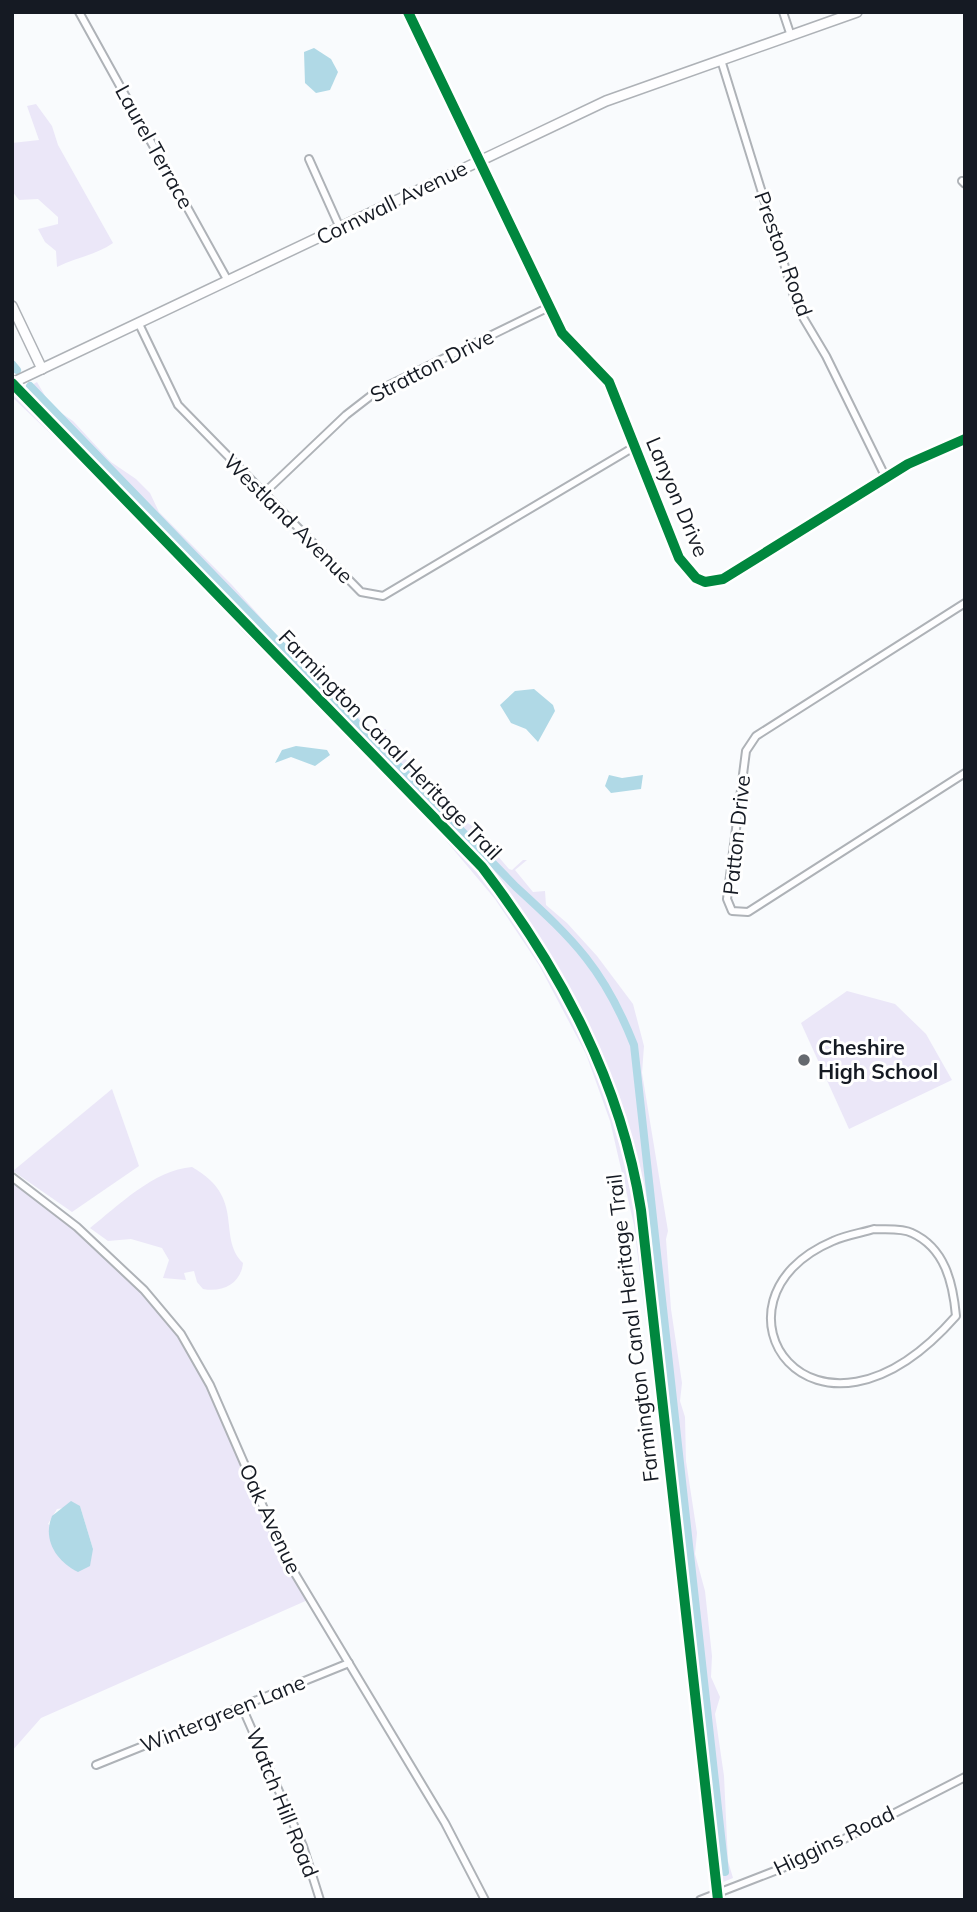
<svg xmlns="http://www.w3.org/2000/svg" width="977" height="1912" font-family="Mulish,sans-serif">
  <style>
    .green { fill: #ebe7f8; fill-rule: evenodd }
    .water { fill: #b0d9e6 }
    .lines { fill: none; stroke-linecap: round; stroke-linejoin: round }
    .canal { stroke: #b0d9e6; stroke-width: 8 }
    .street-casing { stroke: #aeb2b7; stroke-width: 10 }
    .secondary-casing { stroke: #aeb2b7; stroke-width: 12 }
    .street { stroke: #fefeff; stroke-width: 6 }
    .secondary { stroke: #fefeff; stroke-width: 9 }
    .cycleway-casing { stroke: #fff; stroke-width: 15 }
    .cycleway { stroke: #00873e; stroke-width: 10 }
    .poi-dot { fill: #65696f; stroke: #fff; stroke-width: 2.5 }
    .labels { text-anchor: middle; stroke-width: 6; stroke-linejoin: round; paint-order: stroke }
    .street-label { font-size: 21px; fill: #151a23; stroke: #fff }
    .poi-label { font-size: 21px; font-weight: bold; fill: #151a23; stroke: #fff; text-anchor: start }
  </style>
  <rect width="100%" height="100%" fill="#f9fbfd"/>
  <!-- green -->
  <g class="green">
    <path d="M 36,104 L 52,126 L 58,145 L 113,243 C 96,255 77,257 57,267 L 56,251 L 45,242 L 38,229 L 58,224 L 58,217 L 38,199 L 19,200 L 12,191 L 12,143 L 39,140 L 27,106 Z"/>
    <path d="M 37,382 L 51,406 L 73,421 L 111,462 L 136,479 L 150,493 L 159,512 L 232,585 L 287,647 L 306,659 L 345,699 L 355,714 L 375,730 L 386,729 L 387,742 L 418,771 L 424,785 L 435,787 L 454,814 L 472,826 L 509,869 L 512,870 L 523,860 L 527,860 L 515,870 L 533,892 L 545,891 L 546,905 L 567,923 L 597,956 L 633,1004 L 644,1046 L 642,1073 L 668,1231 L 666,1239 L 671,1309 L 682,1383 L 680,1401 L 685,1417 L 686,1461 L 697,1533 L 695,1554 L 705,1591 L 712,1656 L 711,1677 L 720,1697 L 715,1714 L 724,1776 L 728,1861 L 733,1878 L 716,1885 L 634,1225 L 610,1121 L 586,1054 L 539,965 L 495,899 L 426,817 L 240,629 L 131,510 L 12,397 Z"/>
    <path d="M 847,991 L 895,1004 L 926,1034 L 952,1080 L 849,1129 L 801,1023 Z"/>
    <path d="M 112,1089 L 139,1166 L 72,1212 L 13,1171 Z"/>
    <path d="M 192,1167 C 247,1198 216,1236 243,1263 C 241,1283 223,1293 203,1289 L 197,1282 L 194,1271 L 184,1273 L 186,1280 L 163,1278 L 169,1260 L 162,1248 L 131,1239 L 108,1241 L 90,1228 C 119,1205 154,1170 192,1167 Z"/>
    <path d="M 12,1177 C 67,1219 147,1277 183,1336 C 234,1420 260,1516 310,1599 L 41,1718 L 12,1751 ZM 80,1506 L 93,1549 L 48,1524 L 57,1509 Z"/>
  </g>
  <!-- water -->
  <g class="water">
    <path d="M 314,48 L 331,59 L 338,72 L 330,90 L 316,93 L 305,83 L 304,52 Z"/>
    <path d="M 534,689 L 553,705 L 555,711 L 538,742 L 526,729 L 511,723 L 500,705 L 515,691 Z"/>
    <path d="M 296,746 L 327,750 L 330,755 L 315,766 L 291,757 L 275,763 L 282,750 Z"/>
    <path d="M 609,775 L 622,778 L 643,775 L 641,789 L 611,793 L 605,786 Z"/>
    <path d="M 71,1501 L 80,1506 L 93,1549 L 90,1566 L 78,1572 C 57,1562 42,1540 52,1516 Z"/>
  </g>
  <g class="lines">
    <!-- canal -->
    <g class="canal">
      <path d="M 12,364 L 17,370"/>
      <path d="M 30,386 L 516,887 C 575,941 604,969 634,1045 L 725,1872"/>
    </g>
    <!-- street casing -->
    <g class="street-casing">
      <g id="street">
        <path d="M 79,12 L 228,281"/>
        <path d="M 408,12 L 562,333 L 609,382 L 679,558 L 696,578 L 705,582 L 723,579 L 908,464 L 965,439"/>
        <path d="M 783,12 L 791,36"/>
        <path d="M 721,60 L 798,309 L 826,356 L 886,478"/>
        <path d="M 309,159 L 340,228"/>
        <path d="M 962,181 L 965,184"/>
        <path d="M 139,324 L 178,405 L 361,592 L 383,596 L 634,447"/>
        <path d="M 263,494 L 346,415 L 377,391 L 549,307"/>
        <path d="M 965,603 L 756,736 L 746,751 L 727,899 L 732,911 L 748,912 L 965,773"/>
        <path d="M 12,1177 L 77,1227 L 144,1290 L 181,1334 L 210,1385 L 285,1557 L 445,1823 L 485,1900"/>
        <path d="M 874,1229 C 885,1230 902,1228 912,1233 C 945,1248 953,1283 956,1316 C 812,1480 694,1300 833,1241 C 846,1235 861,1233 874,1229 Z"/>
        <path d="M 242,1707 L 303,1846 L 320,1900"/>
        <path d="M 96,1765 L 349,1663"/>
        <path d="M 700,1900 L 803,1860 L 965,1777"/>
      </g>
    </g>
    <!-- secondary casing -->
    <g class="secondary-casing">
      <g id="secondary">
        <path d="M 12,306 L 42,369"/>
        <path d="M 12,383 L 606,101 L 857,12"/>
      </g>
    </g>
    <!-- street -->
    <use href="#street" class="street"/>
    <!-- secondary -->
    <use href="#secondary" class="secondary"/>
    <!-- cycleway casing -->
    <g class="cycleway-casing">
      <g id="cycleway">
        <path d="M 408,12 L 562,333 L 609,382 L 679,558 L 696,578 L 705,582 L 723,579 L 908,464 L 965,439"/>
        <path d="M 12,383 L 482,867 C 560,969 621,1082 641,1210 L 718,1900"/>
      </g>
    </g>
    <!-- cycleway -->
    <use href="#cycleway" class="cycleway"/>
  </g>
  <!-- markers -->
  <circle class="poi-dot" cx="804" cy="1060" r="7"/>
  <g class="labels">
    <!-- street labels -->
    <g class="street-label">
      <text transform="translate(154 147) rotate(61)" y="7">Laurel Terrace</text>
      <text transform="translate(392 203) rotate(-26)" y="7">Cornwall Avenue</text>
      <text transform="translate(783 254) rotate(70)" y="7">Preston Road</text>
      <text transform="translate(432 366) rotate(-27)" y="7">Stratton Drive</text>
      <text transform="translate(677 497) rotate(67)" y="7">Lanyon Drive</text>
      <text transform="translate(288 519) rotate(45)" y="7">Westland Avenue</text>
      <text transform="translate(390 745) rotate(46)" y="7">Farmington Canal Heritage Trail</text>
      <text transform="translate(737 835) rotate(-84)" y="7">Patton Drive</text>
      <text transform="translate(633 1328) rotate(-97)" y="7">Farmington Canal Heritage Trail</text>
      <text transform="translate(270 1519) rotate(65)" y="7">Oak Avenue</text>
      <text transform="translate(223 1714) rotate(-22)" y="7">Wintergreen Lane</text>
      <text transform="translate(282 1803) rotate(68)" y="7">Watch Hill Road</text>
      <text transform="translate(834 1841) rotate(-26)" y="7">Higgins Road</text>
    </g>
    <!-- poi labels -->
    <g class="poi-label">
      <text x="818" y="1055">Cheshire<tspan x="818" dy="24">High School</tspan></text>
    </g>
  </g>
  <!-- border -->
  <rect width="977" height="1912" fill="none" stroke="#151a23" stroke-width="28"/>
</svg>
